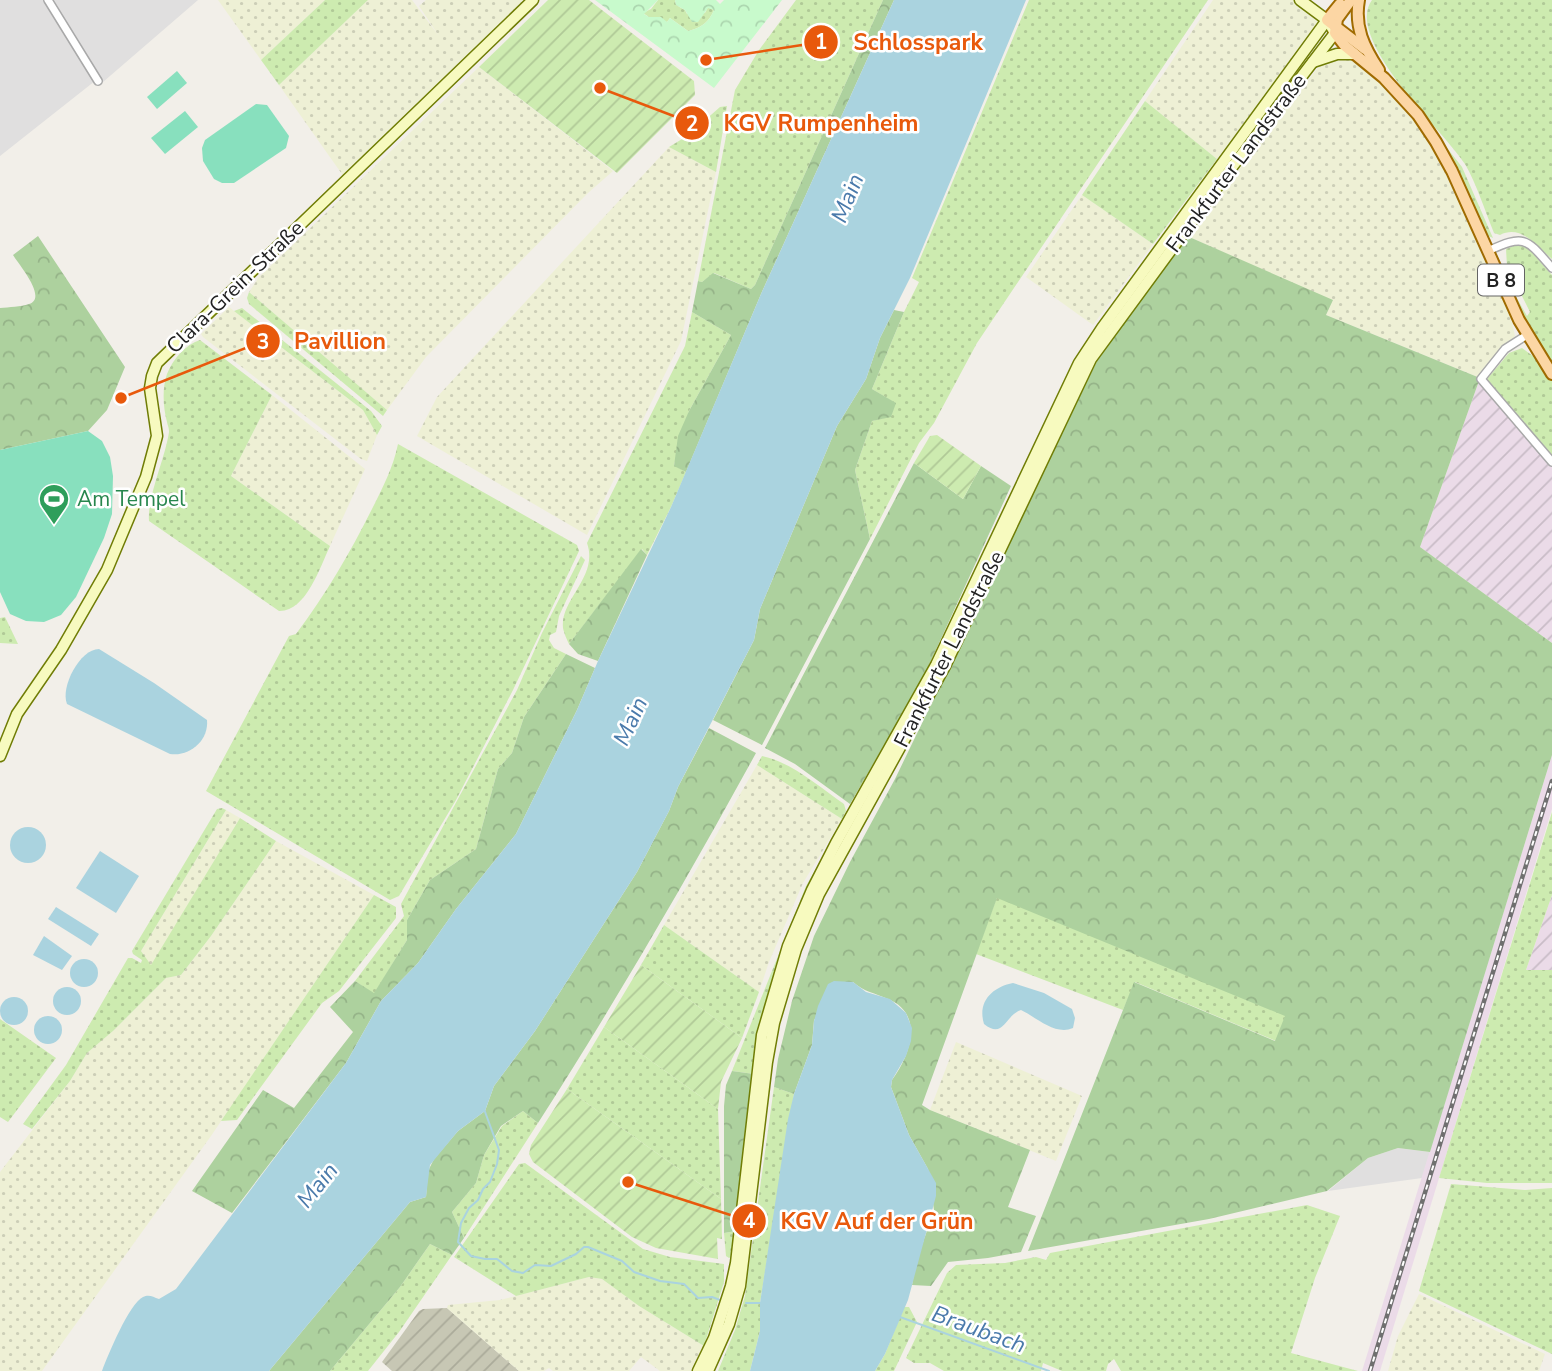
<svg xmlns="http://www.w3.org/2000/svg" width="1552" height="1371" font-family="'Nunito Sans',sans-serif">
  <style>
    .residential { fill: #e0dfdf }
    .industrial { fill: url(#industrial-furrows) }
    .railway { fill: #ebdbe8 }
    .construction { fill: url(#construction-furrows) }
    .farmland { fill: url(#farmland-dots) }
    .grass { fill: url(#grass-dots) }
    .forest { fill: url(#forest-crowns) }
    .park { fill: url(#park-crowns) }
    .garden { fill: url(#garden-furrows) }
    .pitch { fill: #88e0be }
    .water { fill: #aad3df }
    .lines { fill: none; stroke-linecap: round; stroke-linejoin: round }
    .stream { stroke: #aad3df; stroke-width: 2 }
    .street-casing { stroke: #a9a9a9; stroke-width: 10 }
    .secondary-casing { stroke: #707d05; stroke-width: 13 }
    .primary-casing { stroke: #a06b00; stroke-width: 14 }
    .street { stroke: #fff; stroke-width: 7 }
    .secondary { stroke: #f7fabf; stroke-width: 10 }
    .primary { stroke: #fcd6a4; stroke-width: 10 }
    .rail-casing { stroke: #707070; stroke-width: 4.5 }
    .rail { stroke: #fff; stroke-width: 2; stroke-dasharray: 5; stroke-linecap: butt }
    .labels { text-anchor: middle; stroke-width: 5; stroke-linejoin: round; paint-order: stroke }
    .shield { fill: #fff; stroke: #646464; stroke-width: 2 }
    .shield-label { font-size: 19px; font-weight: bold; fill: #222 }
    .street-label { font-size: 21px; fill: #222; stroke: #fff }
    .leisure-label { font-size: 21px; fill: #27864d; stroke: #fff; text-anchor: start }
    .water-label { font-size: 23px; font-style: italic; fill: #4a7aab; stroke: #fff }
    .leader { fill: none; stroke: #e8590c; stroke-width: 2.5 }
    .callout-dot { fill: #e8590c; stroke: #fff; stroke-width: 2.5 }
    .mark-label { font-size: 21px; text-anchor: middle; font-weight: bold; fill: #fff }
    .callout-label { font-size: 23px; text-anchor: middle; font-weight: bold; fill: #e8590c; stroke: #fff; stroke-width: 5; stroke-linejoin: round; paint-order: stroke }
  </style>
  <defs>
    <pattern id="industrial-furrows" width="10" height="10" patternUnits="userSpaceOnUse" patternTransform="scale(1.75)"><rect width="10" height="10" fill="#ebdbe8"/><path d="M-1 1l2-2M0 10L10 0M9 11l2-2" fill="none" stroke="#c9bcc7"/></pattern>
    <pattern id="construction-furrows" width="10" height="10" patternUnits="userSpaceOnUse" patternTransform="scale(1.75)"><rect width="10" height="10" fill="#c7c7b4"/><path d="M-1 1l2-2M0 10L10 0M9 11l2-2" fill="none" stroke="#abab9a"/></pattern>
    <pattern id="farmland-dots" width="8" height="8" patternUnits="userSpaceOnUse" patternTransform="scale(1.75)"><rect width="8" height="8" fill="#eef0d5"/><path d="M2 2h.1M6 6h.1" fill="none" stroke="#ccceb7" stroke-width="1.8" stroke-linecap="round"/></pattern>
    <pattern id="grass-dots" width="8" height="8" patternUnits="userSpaceOnUse" patternTransform="scale(1.75)"><rect width="8" height="8" fill="#cdebb0"/><path d="M2 2h.1M6 6h.1" fill="none" stroke="#b0c997" stroke-width="1.8" stroke-linecap="round"/></pattern>
    <pattern id="forest-crowns" width="20" height="18" patternUnits="userSpaceOnUse" patternTransform="scale(1.75)"><rect width="20" height="18" fill="#add19e"/><path d="M2 6a3 3 0 1 1 6 0M12 15a3 3 0 1 1 6 0" fill="none" stroke="#95b388"/></pattern>
    <pattern id="park-crowns" width="20" height="18" patternUnits="userSpaceOnUse" patternTransform="scale(1.75)"><rect width="20" height="18" fill="#c8facc"/><path d="M2 6a3 3 0 1 1 6 0M12 15a3 3 0 1 1 6 0" fill="none" stroke="#acd6af"/></pattern>
    <pattern id="garden-furrows" width="10" height="10" patternUnits="userSpaceOnUse" patternTransform="scale(1.75)"><rect width="10" height="10" fill="#cdebb0"/><path d="M-1 1l2-2M0 10L10 0M9 11l2-2" fill="none" stroke="#b0c997"/></pattern>
  </defs>
  <rect width="100%" height="100%" fill="#f2efe9"/>
  <!-- residential -->
  <g class="residential">
    <path d="M 0,0 L 198,0 L 103,82 L 100,77 L 0,156 Z"/>
    <path d="M 1398,1148 L 1430,1152 L 1422,1178 L 1328,1191 L 1368,1158 Z"/>
  </g>
  <!-- industrial -->
  <g class="industrial">
    <path d="M 1480,378 L 1487,379 L 1552,456 L 1552,643 L 1420,547 Z"/>
    <path d="M 1552,895 L 1552,970 L 1526,970 Z"/>
  </g>
  <!-- railway -->
  <path class="railway" d="M 1552,755 L 1552,809 L 1380,1371 L 1362,1371 Z"/>
  <!-- construction -->
  <path class="construction" d="M 447,1308 L 519,1371 L 392,1371 L 382,1362 L 419,1311 L 423,1309 Z"/>
  <!-- farmland -->
  <g class="farmland">
    <path d="M 218,0 L 325,0 L 261,60 Z"/>
    <path d="M 368,0 L 412,0 L 439,36 L 419,6 L 426,0 L 526,0 L 463,61 L 458,62 L 460,65 L 344,177 L 279,85 Z"/>
    <path d="M 1213,0 L 1295,0 L 1314,14 L 1318,21 L 1316,27 L 1217,159 L 1145,101 Z"/>
    <path d="M 1339,56 L 1355,59 L 1375,75 L 1412,118 L 1431,144 L 1453,184 L 1481,253 L 1510,314 L 1515,336 L 1480,378 L 1326,315 L 1332,301 L 1187,236 L 1317,69 L 1324,62 Z"/>
    <path d="M 479,67 L 613,171 L 588,193 L 426,357 L 387,410 L 249,292 L 259,277 Z"/>
    <path d="M 669,147 L 716,172 L 681,341 L 587,535 L 417,436 L 437,397 Z"/>
    <path d="M 1082,195 L 1153,244 L 1093,325 L 1026,277 Z"/>
    <path d="M 229,307 L 363,410 L 377,435 L 367,461 L 361,459 L 203,337 L 201,334 Z"/>
    <path d="M 272,395 L 365,469 L 330,546 L 231,476 Z"/>
    <path d="M 757,765 L 842,819 L 803,883 L 769,962 L 759,992 L 664,925 Z"/>
    <path d="M 226,810 L 240,818 L 151,966 L 141,951 Z"/>
    <path d="M 276,841 L 374,895 L 211,1136 L 42,1371 L 0,1371 L 0,1172 L 70,1081 L 87,1053 L 113,1031 L 166,978 L 181,975 L 211,936 Z"/>
    <path d="M 956,1042 L 1082,1096 L 1056,1161 L 930,1110 Z"/>
    <path d="M 589,1277 L 602,1279 L 639,1306 L 704,1346 L 691,1371 L 660,1371 L 641,1357 L 629,1371 L 553,1371 L 549,1368 L 544,1371 L 519,1371 L 447,1308 L 448,1305 L 500,1300 Z"/>
    <path d="M 1419,1294 L 1545,1354 L 1539,1371 L 1388,1371 L 1398,1336 Z"/>
  </g>
  <!-- grass -->
  <g class="grass">
    <path d="M 325,0 L 368,0 L 279,85 L 261,60 Z"/>
    <path d="M 658,0 L 675,0 L 676,5 L 685,10 L 687,14 L 705,13 L 708,7 L 714,10 C 709,22 701,28 688,31 L 670,18 L 667,22 L 649,17 L 643,13 L 651,9 Z"/>
    <path d="M 796,0 L 883,0 L 755,285 L 751,289 L 714,273 L 702,282 L 698,281 L 735,90 L 759,50 Z"/>
    <path d="M 1029,0 L 1208,0 L 977,343 L 934,423 L 919,443 L 870,539 L 855,470 L 872,421 L 891,416 L 895,403 L 872,389 L 904,312 L 919,282 L 912,278 Z"/>
    <path d="M 1372,0 L 1552,0 L 1552,259 C 1537,247 1522,224 1500,235 L 1494,233 C 1485,211 1477,185 1465,164 C 1444,131 1343,39 1372,0 Z"/>
    <path d="M 1145,101 L 1217,159 L 1153,244 L 1082,195 Z"/>
    <path d="M 727,106 L 716,172 L 669,147 L 687,136 L 720,107 Z"/>
    <path d="M 1440,139 L 1462,167 L 1493,238 L 1486,235 L 1458,171 Z"/>
    <path d="M 1518,244 L 1528,248 L 1552,275 L 1552,456 L 1487,379 L 1509,353 L 1522,348 L 1533,356 L 1542,349 L 1524,319 L 1501,270 L 1527,316 L 1530,312 L 1507,266 L 1506,249 Z"/>
    <path d="M 249,292 L 387,410 L 383,416 L 249,304 L 247,298 Z"/>
    <path d="M 242,308 L 371,411 L 382,426 L 377,435 L 363,410 L 234,311 Z"/>
    <path d="M 692,312 L 731,335 L 689,411 L 674,465 L 686,472 L 671,507 L 647,555 L 642,549 L 569,644 C 567,640 564,633 563,628 C 560,599 599,577 587,543 L 685,346 Z"/>
    <path d="M 200,340 L 272,395 L 231,476 L 330,546 C 320,567 306,612 279,611 L 149,521 C 147,497 165,459 169,432 C 169,427 168,427 167,422 C 163,407 162,388 167,374 C 173,359 185,345 200,340 Z"/>
    <path d="M 398,444 L 577,545 L 579,551 L 513,690 L 456,800 L 399,896 L 390,900 L 206,791 L 289,636 L 296,634 C 326,594 350,553 372,509 C 383,487 393,468 398,444 Z"/>
    <path d="M 581,556 L 585,560 L 559,616 L 556,632 L 550,635 L 549,640 L 554,648 L 566,654 L 524,717 L 512,753 L 498,769 L 476,849 L 430,880 L 407,920 L 407,940 L 374,994 L 355,981 L 404,916 L 401,904 L 517,690 L 542,633 Z"/>
    <path d="M 5,617 L 18,644 L 0,643 L 0,618 Z"/>
    <path d="M 762,756 C 793,763 818,786 844,804 L 846,811 L 842,819 L 757,765 Z"/>
    <path d="M 222,808 L 226,810 L 141,951 L 151,965 L 240,818 L 276,841 L 211,936 L 181,975 L 166,978 L 113,1031 L 87,1053 L 70,1081 L 32,1129 L 23,1124 L 66,1065 L 128,958 L 132,958 L 141,963 L 142,960 L 133,954 L 132,951 L 217,809 Z"/>
    <path d="M 1552,812 L 1552,895 L 1526,970 L 1552,970 L 1552,1183 L 1487,1183 L 1439,1178 Z"/>
    <path d="M 844,820 L 809,889 L 754,1074 L 732,1071 L 806,886 Z"/>
    <path d="M 374,895 L 396,907 L 396,918 L 339,991 L 322,1003 L 237,1120 L 221,1121 Z"/>
    <path d="M 997,897 L 1286,1015 L 1276,1041 L 1135,982 L 1123,1010 L 976,954 Z"/>
    <path d="M 664,925 L 759,992 L 742,1038 L 641,965 Z"/>
    <path d="M 0,1019 L 56,1058 L 8,1122 L 0,1117 Z"/>
    <path d="M 604,1027 L 718,1109 L 721,1199 L 567,1089 Z"/>
    <path d="M 774,1087 L 794,1094 L 760,1303 L 760,1331 L 750,1371 L 718,1371 L 735,1330 L 745,1296 Z"/>
    <path d="M 523,1111 L 538,1123 L 464,1238 L 452,1212 L 476,1183 L 484,1155 L 502,1126 Z"/>
    <path d="M 525,1163 L 643,1249 L 670,1257 L 724,1264 L 724,1282 L 704,1346 L 639,1306 L 602,1279 L 589,1277 L 516,1296 L 454,1257 L 519,1164 Z"/>
    <path d="M 1451,1184 L 1525,1190 L 1552,1188 L 1552,1354 L 1419,1291 Z"/>
    <path d="M 1307,1205 L 1340,1216 L 1315,1278 L 1291,1353 L 1358,1371 L 1121,1371 L 1114,1359 L 1108,1364 L 1106,1371 L 1062,1371 L 1043,1363 L 1041,1371 L 944,1371 L 930,1363 L 914,1363 L 906,1358 L 947,1273 L 956,1265 L 1005,1263 L 1036,1257 L 1046,1260 L 1050,1253 Z"/>
    <path d="M 736,1231 L 733,1256 L 729,1258 L 726,1256 L 724,1233 Z"/>
    <path d="M 430,1244 L 452,1255 L 399,1332 L 368,1371 L 330,1371 L 400,1287 Z"/>
    <path d="M 904,1307 L 909,1307 L 917,1322 L 894,1371 L 875,1371 L 885,1354 Z"/>
  </g>
  <!-- forest -->
  <g class="forest">
    <path d="M 883,0 L 894,0 L 761,294 L 686,472 L 674,466 L 678,436 L 689,411 L 731,335 L 692,312 L 698,281 L 702,282 L 713,273 L 751,289 L 755,285 Z"/>
    <path d="M 38,236 L 125,367 L 107,410 L 88,431 L 0,450 L 0,308 C 9,307 21,307 29,304 C 48,298 19,265 13,255 Z"/>
    <path d="M 1187,236 L 1333,300 L 1326,315 L 1480,378 L 1420,547 L 1552,643 L 1552,755 L 1430,1152 L 1398,1148 L 1368,1158 L 1327,1191 L 1209,1219 L 1028,1251 L 1134,982 L 1275,1041 L 1285,1016 L 997,898 L 922,1105 L 930,1110 L 1030,1150 L 1008,1207 L 1036,1216 L 1021,1252 L 988,1258 L 948,1262 L 931,1286 L 912,1285 L 916,1263 L 934,1210 L 928,1169 L 909,1135 L 891,1087 L 892,1080 C 910,1056 925,1014 888,999 C 875,993 864,992 853,982 L 846,983 L 814,1020 L 812,1045 L 794,1094 L 774,1087 L 778,1059 L 792,1001 L 814,936 L 850,862 L 895,779 L 1097,361 Z"/>
    <path d="M 894,310 L 904,312 L 872,389 L 896,403 L 891,417 L 872,421 L 855,470 L 870,539 L 762,745 L 713,720 L 754,640 L 760,609 L 837,426 L 866,379 L 880,338 Z"/>
    <path d="M 914,463 L 963,499 L 981,466 L 1011,486 L 923,678 L 850,804 L 795,764 L 765,748 Z"/>
    <path d="M 641,549 L 647,555 L 598,661 L 578,654 L 569,644 Z"/>
    <path d="M 566,654 L 595,668 L 577,710 L 516,834 L 456,909 L 418,963 L 381,1001 L 346,1063 L 232,1213 L 192,1191 L 263,1090 L 294,1108 L 353,1032 L 330,1007 L 355,981 L 374,993 L 407,940 L 407,920 L 430,880 L 476,849 L 498,769 L 512,753 L 524,717 Z"/>
    <path d="M 709,728 L 756,753 C 687,879 615,1003 538,1123 L 523,1111 L 501,1126 L 484,1155 L 476,1183 L 452,1212 L 464,1238 L 452,1255 L 430,1244 L 400,1287 L 330,1371 L 269,1371 L 410,1202 L 426,1197 L 428,1171 L 434,1159 L 458,1131 L 485,1111 L 494,1086 L 535,1031 L 637,872 L 669,811 L 678,787 Z"/>
    <path d="M 732,1071 L 754,1074 L 736,1231 L 724,1233 L 724,1106 L 726,1085 Z"/>
  </g>
  <!-- park -->
  <path class="park" d="M 595,0 L 658,0 L 644,14 L 649,17 L 661,17 L 667,22 L 670,18 L 688,31 C 701,28 709,22 714,10 L 708,8 L 698,22 L 692,22 L 685,10 L 676,5 L 675,0 L 716,0 L 720,4 L 724,0 L 782,0 L 714,88 Z"/>
  <!-- garden -->
  <g class="garden">
    <path d="M 548,0 L 589,0 L 694,81 L 695,95 L 617,173 L 479,67 Z"/>
    <path d="M 937,435 L 981,466 L 963,499 L 914,463 L 930,436 Z"/>
    <path d="M 641,965 L 742,1038 L 721,1082 L 718,1109 L 604,1027 Z"/>
    <path d="M 567,1089 L 721,1199 L 722,1239 L 717,1238 L 718,1259 L 656,1248 L 632,1237 L 533,1162 L 529,1154 L 531,1145 Z"/>
  </g>
  <!-- pitch -->
  <g class="pitch">
    <path d="M 177,71 L 187,83 L 157,109 L 147,97 Z"/>
    <path d="M 256,104 L 267,105 L 289,136 L 286,148 L 234,183 L 222,183 L 214,179 L 203,161 L 202,148 L 205,140 Z"/>
    <path d="M 185,111 L 198,127 L 165,154 L 151,138 Z"/>
    <path d="M 88,431 L 102,441 L 110,457 L 113,476 L 112,514 L 104,538 L 76,597 L 61,615 L 44,622 L 26,621 L 10,614 L 0,592 L 0,450 Z"/>
  </g>
  <!-- water -->
  <g class="water">
    <path d="M 894,0 L 1026,0 L 910,278 L 880,338 L 866,379 L 837,426 L 760,609 L 754,640 L 678,787 L 669,811 L 637,872 L 535,1031 L 494,1086 L 485,1111 L 458,1131 L 430,1165 L 426,1197 L 410,1202 L 269,1371 L 102,1371 C 108,1355 129,1304 143,1297 C 149,1294 153,1297 159,1299 L 176,1289 L 346,1063 L 381,1001 L 418,963 L 456,909 L 516,834 L 577,710 L 598,661 L 671,507 L 761,294 Z"/>
    <path d="M 99,649 L 154,683 L 207,720 C 209,740 190,757 170,754 L 67,704 C 60,687 80,649 99,649 Z"/>
    <circle cx="28" cy="845" r="18"/>
    <path d="M 100,851 L 139,876 L 116,913 L 76,888 Z"/>
    <path d="M 56,907 L 99,934 L 91,946 L 48,919 Z"/>
    <path d="M 44,936 L 72,956 L 62,970 L 33,955 Z"/>
    <circle cx="84" cy="973" r="14"/>
    <path d="M 834,981 L 853,982 L 866,992 L 890,999 L 906,1013 L 912,1028 L 911,1041 L 906,1056 L 892,1080 L 891,1087 L 909,1135 L 936,1183 L 936,1196 L 908,1300 L 885,1354 L 875,1371 L 750,1371 L 760,1331 L 760,1303 L 788,1119 L 794,1094 L 812,1045 L 814,1021 L 818,1006 L 828,984 Z"/>
    <path d="M 1013,983 L 1044,993 L 1072,1009 L 1075,1018 L 1073,1028 C 1055,1036 1036,1017 1021,1010 C 1005,1015 1004,1040 984,1024 C 977,1001 993,987 1013,983 Z"/>
    <circle cx="67" cy="1001" r="14"/>
    <circle cx="14" cy="1011" r="14"/>
    <circle cx="48" cy="1030" r="14"/>
  </g>
  <g class="lines">
    <!-- stream -->
    <g class="stream">
      <path d="M 484,1109 L 499,1150 L 497,1164 L 490,1182 L 483,1189 L 478,1200 L 469,1208 L 461,1223 L 458,1242 L 471,1256 L 485,1259 L 497,1259 L 512,1271 L 523,1273 L 535,1265 L 551,1266 L 576,1254 L 584,1247 L 588,1247 L 622,1261 L 634,1272 L 660,1281 L 684,1284 L 698,1298 L 712,1297 L 720,1300"/>
      <path d="M 746,1303 L 762,1303"/>
      <path d="M 900,1317 L 1049,1371"/>
    </g>
    <!-- street casing -->
    <g class="street-casing">
      <g id="street">
        <path d="M 48,0 L 98,81"/>
        <path d="M 1488,251 C 1525,234 1526,238 1552,268"/>
        <path d="M 1527,335 L 1505,349 L 1481,379 L 1552,462"/>
      </g>
    </g>
    <!-- secondary casing -->
    <g class="secondary-casing">
      <g id="secondary">
        <path d="M 1313,62 L 1337,54 L 1354,54"/>
        <path d="M 0,756 L 17,714 L 61,650 L 107,570 L 146,477 L 157,436 L 150,388 L 152,376 L 157,363 L 533,0"/>
        <path d="M 698,1371 L 714,1338 L 731,1286 L 736,1263 L 762,1035 L 788,946 L 812,890 L 836,843 L 936,665 L 1079,363 L 1102,328 L 1327,20"/>
        <path d="M 708,1371 L 729,1324 L 740,1286 L 767,1062 L 774,1023 L 796,949 L 819,894 L 945,666 L 1091,359 L 1229,171 L 1335,33 L 1327,20 L 1300,0"/>
      </g>
    </g>
    <!-- primary casing -->
    <g class="primary-casing">
      <g id="primary">
        <path d="M 1351,0 L 1337,19 L 1335,33 L 1345,46 L 1384,78 L 1418,115 L 1436,142 L 1452,171 L 1519,320 L 1552,374"/>
        <path d="M 1359,0 C 1354,27 1364,47 1379,70"/>
        <path d="M 1340,4 L 1327,20 L 1365,49"/>
      </g>
    </g>
    <!-- street -->
    <use href="#street" class="street"/>
    <!-- secondary -->
    <use href="#secondary" class="secondary"/>
    <!-- primary -->
    <use href="#primary" class="primary"/>
    <!-- rail casing -->
    <g class="rail-casing">
      <path id="rail" d="M 1370,1371 L 1552,781"/>
    </g>
    <!-- rail -->
    <use href="#rail" class="rail"/>
  </g>
  <!-- icons -->
  <defs>
    <g id="stadium-pin" transform="scale(1.575)"><path d="M0 17L-7.5 6A9.5 9.5 0 1 1 7.5 6Z" fill="#2e9e5b" stroke="#fff"/><path d="M0-5a6.5 5 0 1 0 0 10a6.5 5 0 1 0 0-10ZM-3.5-1.8h7v3.6h-7Z" fill="#fff"/></g>
  </defs>
  <g fill-rule="evenodd">
    <use href="#stadium-pin" x="54" y="499"/>
  </g>
  <g class="labels">
    <!-- shield labels -->
    <rect class="shield" x="1478" y="264.5" width="46" height="31" rx="5"/>
    <g class="shield-label">
      <text x="1501" y="287">B 8</text>
    </g>
    <!-- street labels -->
    <g class="street-label">
      <text transform="translate(1236 163) rotate(-53)" y="7">Frankfurter Landstraße</text>
      <text transform="translate(235 287) rotate(-44)" y="7">Clara-Grein-Straße</text>
      <text transform="translate(949 649) rotate(-63)" y="7">Frankfurter Landstraße</text>
    </g>
    <!-- leisure labels -->
    <g class="leisure-label">
      <text x="77" y="506">Am Tempel</text>
    </g>
    <!-- water labels -->
    <g class="water-label">
      <text transform="translate(847 198) rotate(-68)" y="8">Main</text>
      <text transform="translate(630 721) rotate(-65)" y="8">Main</text>
      <text transform="translate(317 1185) rotate(-51)" y="8">Main</text>
      <text transform="translate(979 1329) rotate(20)" y="8">Braubach</text>
    </g>
  </g>
  <!-- callouts -->
  <path class="leader" d="M706 60L821 42M600 88L692 123M121 398L263 341M628 1182L749 1221"/>
  <g class="callout-dot">
    <circle cx="706" cy="60" r="7"/>
    <circle cx="600" cy="88" r="7"/>
    <circle cx="121" cy="398" r="7"/>
    <circle cx="628" cy="1182" r="7"/>
    <circle cx="821" cy="42" r="18"/>
    <circle cx="692" cy="123" r="18"/>
    <circle cx="263" cy="341" r="18"/>
    <circle cx="749" cy="1221" r="18"/>
  </g>
  <g class="mark-label">
    <text x="821" y="49">1</text>
    <text x="692" y="131">2</text>
    <text x="263" y="349">3</text>
    <text x="749" y="1228">4</text>
  </g>
  <g class="callout-label">
    <text x="918" y="50">Schlosspark</text>
    <text x="821" y="131">KGV Rumpenheim</text>
    <text x="340" y="349">Pavillion</text>
    <text x="877" y="1229">KGV Auf der Grün</text>
  </g>
</svg>
